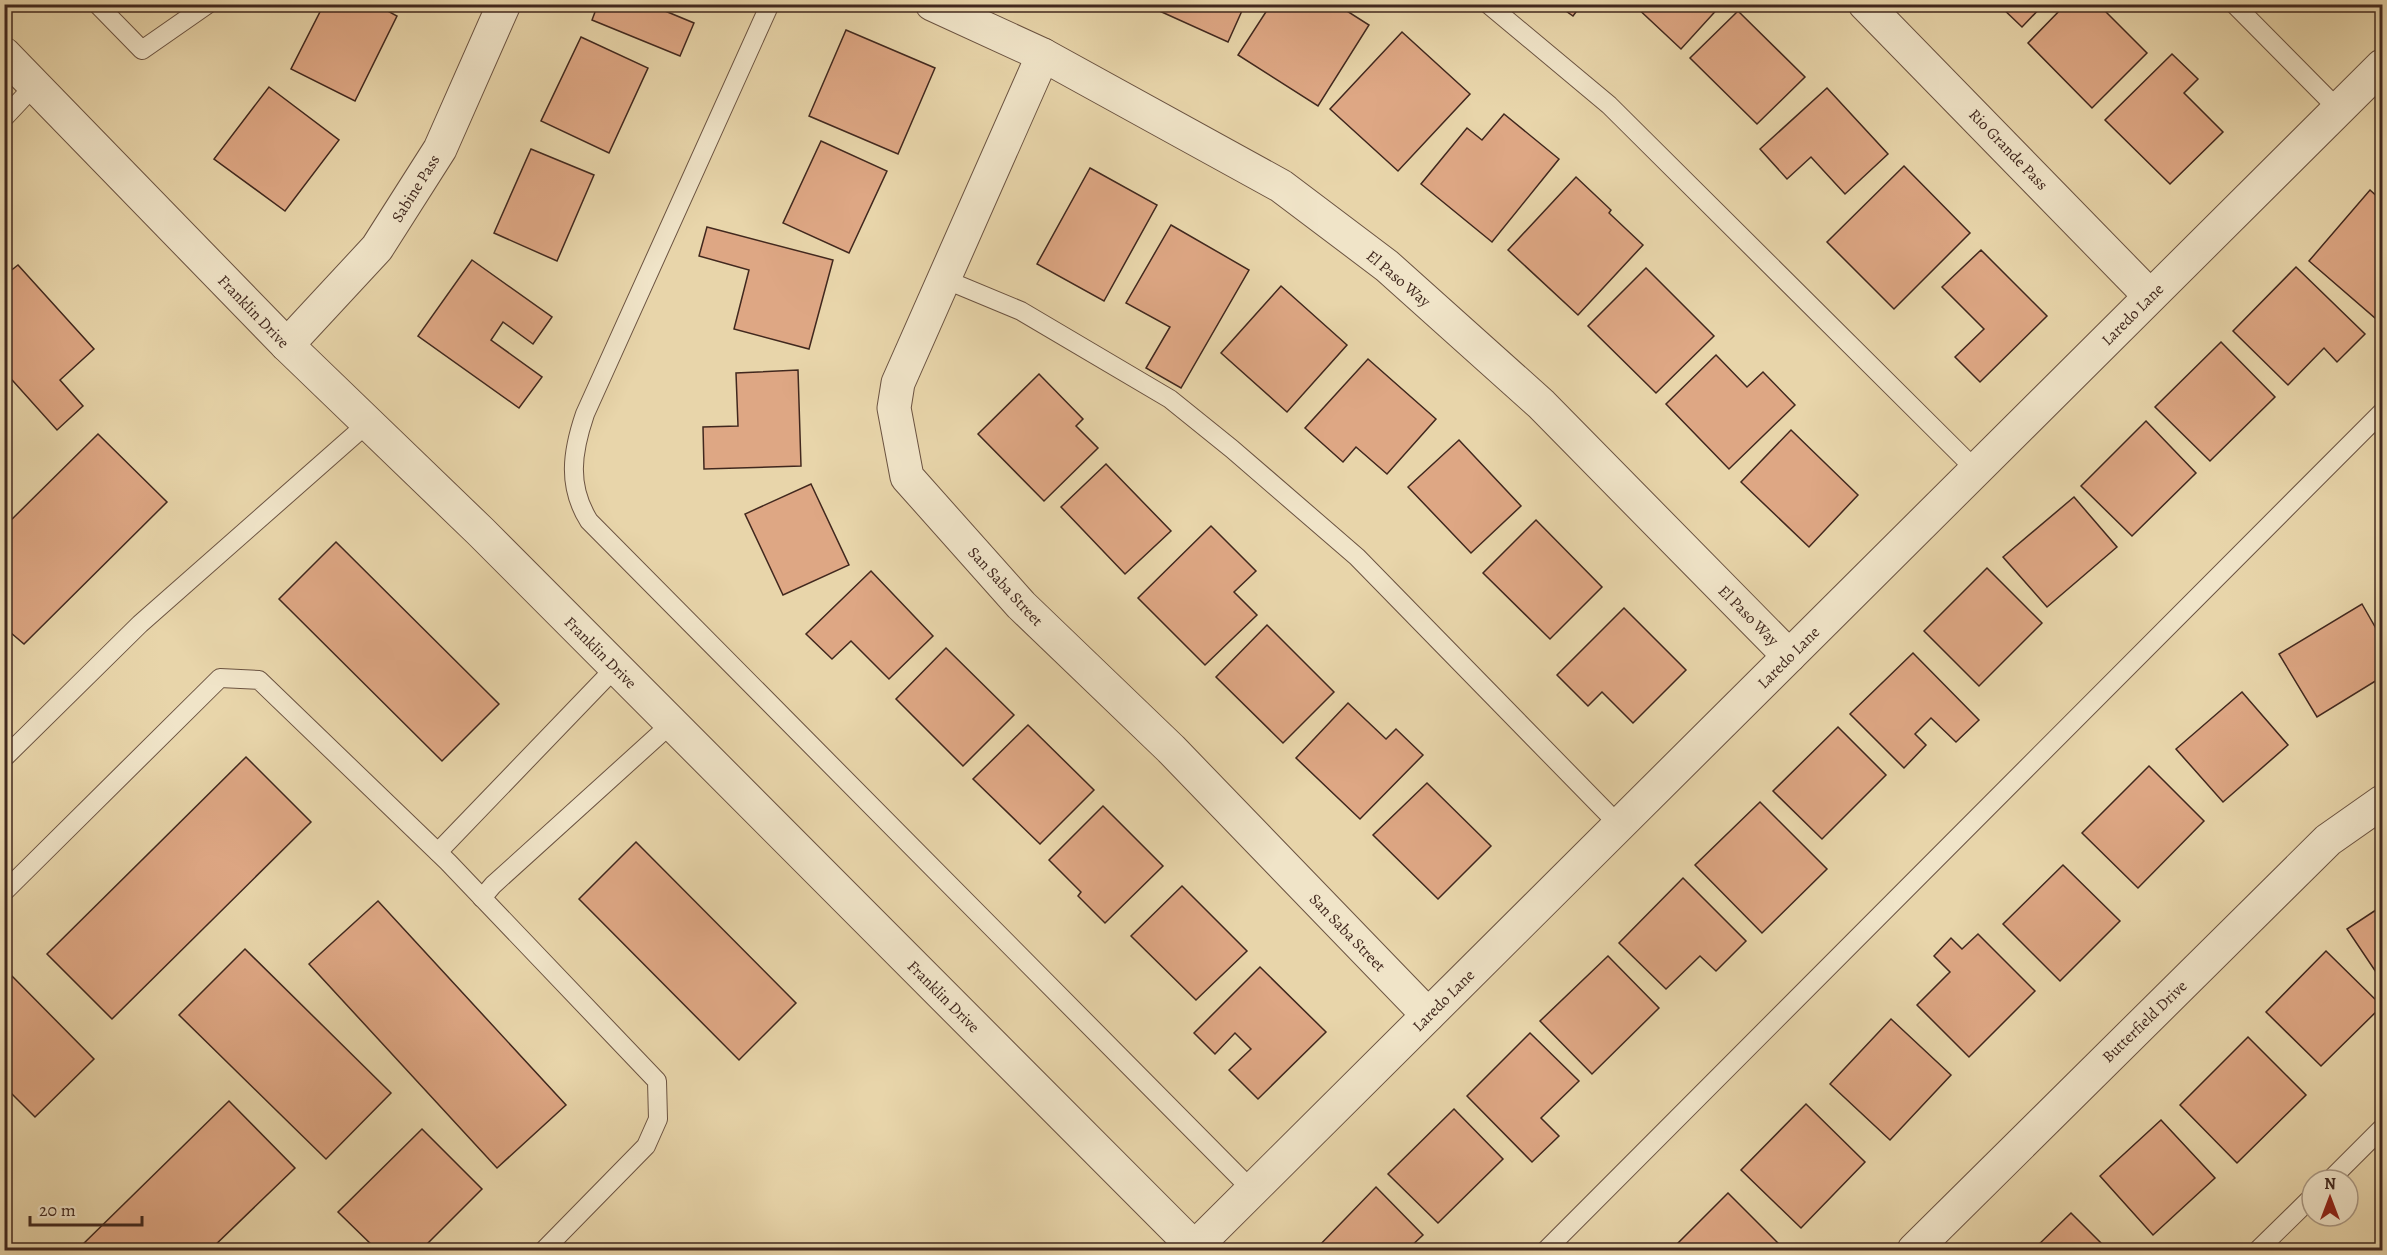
<svg xmlns="http://www.w3.org/2000/svg" width="2387" height="1255" font-family="Alegreya,serif">
  <style>
    .building { fill: #dea784; stroke: #41281e; stroke-width: 1.5 }
    .lines { fill: none; stroke-linecap: round; stroke-linejoin: round }
    .service-casing { stroke: #6b5341; stroke-width: 20 }
    .minor-casing { stroke: #6b5341; stroke-width: 35 }
    .tertiary-casing { stroke: #6b5341; stroke-width: 35 }
    .service { stroke: #f0e4c8; stroke-width: 18 }
    .minor { stroke: #f0e4c8; stroke-width: 33 }
    .tertiary { stroke: #f0e4c8; stroke-width: 33 }
    .labels { text-anchor: middle; stroke-width: 6; stroke-linejoin: round; paint-order: stroke }
    .street-label { font-size: 16px; fill: #41281e; stroke: #f0e4c8 }
  </style>
  <rect width="100%" height="100%" fill="#e8d5aa"/>
  <filter id="stains"><feTurbulence type="fractalNoise" baseFrequency=".00333" numOctaves="4"/><feColorMatrix values="0 0 0 0 .2 0 0 0 0 .09 0 0 0 0 .02 0 0 0 .5 -.17"/></filter>
  <radialGradient id="worn" r=".72"><stop offset=".6" stop-color="#630" stop-opacity="0"/><stop offset="1" stop-color="#630" stop-opacity=".3"/></radialGradient>
  <!-- building -->
  <g class="building">
    <path d="M 324,4 L 375,4 L 397,16 L 355,101 L 291,69 Z"/>
    <path d="M 598,4 L 660,4 L 658,8 L 694,23 L 680,56 L 592,20 Z"/>
    <path d="M 1144,4 L 1245,4 L 1228,42 Z"/>
    <path d="M 1271,4 L 1336,4 L 1369,25 L 1318,106 L 1238,55 Z"/>
    <path d="M 1556,4 L 1582,4 L 1573,16 Z"/>
    <path d="M 1633,4 L 1722,4 L 1681,49 Z"/>
    <path d="M 1998,4 L 2044,4 L 2022,27 Z"/>
    <path d="M 2066,4 L 2098,4 L 2147,53 L 2092,108 L 2028,43 Z"/>
    <path d="M 1738,11 L 1805,77 L 1757,124 L 1690,58 Z"/>
    <path d="M 846,30 L 935,68 L 898,154 L 809,116 Z"/>
    <path d="M 1402,32 L 1470,94 L 1398,171 L 1330,109 Z"/>
    <path d="M 581,37 L 648,68 L 609,153 L 541,121 Z"/>
    <path d="M 2172,54 L 2198,79 L 2184,93 L 2223,132 L 2170,184 L 2105,120 Z"/>
    <path d="M 269,87 L 339,140 L 285,211 L 214,159 Z"/>
    <path d="M 1827,88 L 1888,154 L 1845,194 L 1811,157 L 1787,179 L 1760,149 Z"/>
    <path d="M 1504,114 L 1559,159 L 1492,242 L 1421,184 L 1467,128 L 1482,140 Z"/>
    <path d="M 821,141 L 887,171 L 849,253 L 783,223 Z"/>
    <path d="M 531,149 L 594,175 L 557,261 L 494,233 Z"/>
    <path d="M 1904,166 L 1970,233 L 1894,309 L 1827,242 Z"/>
    <path d="M 1090,168 L 1157,205 L 1104,301 L 1037,264 Z"/>
    <path d="M 1576,177 L 1611,210 L 1609,213 L 1643,245 L 1578,315 L 1508,250 Z"/>
    <path d="M 2370,190 L 2382,201 L 2382,324 L 2309,261 Z"/>
    <path d="M 1171,225 L 1249,270 L 1181,388 L 1146,368 L 1170,327 L 1126,303 Z"/>
    <path d="M 707,227 L 833,260 L 809,349 L 734,329 L 749,270 L 699,256 Z"/>
    <path d="M 1981,250 L 2047,316 L 1980,382 L 1955,357 L 1984,329 L 1942,287 Z"/>
    <path d="M 472,260 L 552,317 L 533,344 L 503,322 L 491,340 L 542,377 L 519,408 L 418,336 Z"/>
    <path d="M 18,265 L 94,349 L 60,380 L 83,406 L 57,430 L 4,371 L 4,276 Z"/>
    <path d="M 2296,267 L 2365,334 L 2337,362 L 2324,348 L 2288,385 L 2233,331 Z"/>
    <path d="M 1646,268 L 1714,336 L 1656,393 L 1588,326 Z"/>
    <path d="M 1281,286 L 1347,345 L 1287,412 L 1221,353 Z"/>
    <path d="M 2221,342 L 2275,397 L 2210,461 L 2155,407 Z"/>
    <path d="M 1716,355 L 1747,387 L 1763,372 L 1795,405 L 1729,469 L 1666,404 Z"/>
    <path d="M 1368,359 L 1436,419 L 1387,474 L 1356,447 L 1343,462 L 1305,428 Z"/>
    <path d="M 798,370 L 801,466 L 704,469 L 703,427 L 738,426 L 736,373 Z"/>
    <path d="M 1039,374 L 1083,419 L 1076,426 L 1098,448 L 1044,501 L 978,434 Z"/>
    <path d="M 2146,421 L 2196,473 L 2132,536 L 2081,486 Z"/>
    <path d="M 1791,430 L 1858,495 L 1809,547 L 1741,482 Z"/>
    <path d="M 98,434 L 167,502 L 24,644 L 4,627 L 4,527 Z"/>
    <path d="M 1459,440 L 1521,506 L 1471,553 L 1408,487 Z"/>
    <path d="M 1106,464 L 1171,531 L 1125,574 L 1061,507 Z"/>
    <path d="M 811,484 L 849,565 L 783,595 L 745,514 Z"/>
    <path d="M 2074,497 L 2117,547 L 2047,607 L 2003,557 Z"/>
    <path d="M 1536,520 L 1602,587 L 1550,639 L 1483,573 Z"/>
    <path d="M 1211,526 L 1256,571 L 1234,592 L 1257,615 L 1205,665 L 1138,598 Z"/>
    <path d="M 336,542 L 499,704 L 442,761 L 279,599 Z"/>
    <path d="M 1987,568 L 2042,623 L 1979,686 L 1924,631 Z"/>
    <path d="M 871,571 L 933,636 L 889,679 L 851,641 L 832,659 L 806,634 Z"/>
    <path d="M 2362,604 L 2382,639 L 2382,677 L 2317,717 L 2279,654 Z"/>
    <path d="M 1624,608 L 1686,670 L 1633,723 L 1602,692 L 1588,706 L 1557,675 Z"/>
    <path d="M 1267,625 L 1334,692 L 1283,743 L 1216,677 Z"/>
    <path d="M 946,648 L 1014,715 L 963,766 L 896,699 Z"/>
    <path d="M 1913,653 L 1979,720 L 1956,742 L 1931,718 L 1915,734 L 1926,745 L 1904,768 L 1850,714 Z"/>
    <path d="M 2242,692 L 2288,745 L 2223,802 L 2176,749 Z"/>
    <path d="M 1348,703 L 1386,739 L 1396,729 L 1423,755 L 1360,819 L 1296,758 Z"/>
    <path d="M 1028,725 L 1094,790 L 1040,844 L 973,779 Z"/>
    <path d="M 1838,727 L 1886,775 L 1822,839 L 1773,791 Z"/>
    <path d="M 246,757 L 311,822 L 112,1019 L 47,954 Z"/>
    <path d="M 2149,766 L 2204,821 L 2138,888 L 2082,833 Z"/>
    <path d="M 1427,783 L 1491,846 L 1438,899 L 1373,835 Z"/>
    <path d="M 1760,802 L 1827,869 L 1762,933 L 1695,865 Z"/>
    <path d="M 1103,806 L 1163,866 L 1105,923 L 1078,896 L 1081,892 L 1049,860 Z"/>
    <path d="M 636,842 L 796,1003 L 739,1060 L 579,899 Z"/>
    <path d="M 2063,865 L 2120,921 L 2060,981 L 2003,924 Z"/>
    <path d="M 1683,878 L 1746,941 L 1716,971 L 1700,956 L 1666,989 L 1619,943 Z"/>
    <path d="M 1182,886 L 1247,951 L 1196,1000 L 1131,936 Z"/>
    <path d="M 378,901 L 566,1105 L 497,1168 L 309,964 Z"/>
    <path d="M 2382,906 L 2382,981 L 2347,929 Z"/>
    <path d="M 1978,934 L 2035,991 L 1969,1057 L 1917,1005 L 1950,972 L 1934,956 L 1951,938 L 1962,949 Z"/>
    <path d="M 245,949 L 391,1093 L 326,1159 L 179,1015 Z"/>
    <path d="M 2326,951 L 2382,1006 L 2321,1066 L 2266,1012 Z"/>
    <path d="M 1608,956 L 1659,1008 L 1592,1074 L 1540,1021 Z"/>
    <path d="M 1260,967 L 1326,1032 L 1258,1099 L 1229,1070 L 1251,1049 L 1235,1033 L 1215,1054 L 1194,1033 Z"/>
    <path d="M 9,973 L 94,1059 L 35,1117 L 4,1086 L 4,978 Z"/>
    <path d="M 1891,1019 L 1951,1075 L 1890,1140 L 1830,1084 Z"/>
    <path d="M 1530,1033 L 1579,1081 L 1541,1118 L 1559,1136 L 1532,1162 L 1467,1096 Z"/>
    <path d="M 2248,1037 L 2306,1095 L 2237,1163 L 2180,1105 Z"/>
    <path d="M 229,1101 L 295,1168 L 210,1250 L 77,1250 Z"/>
    <path d="M 1806,1104 L 1865,1162 L 1801,1228 L 1741,1170 Z"/>
    <path d="M 1454,1109 L 1503,1159 L 1438,1223 L 1388,1174 Z"/>
    <path d="M 2161,1120 L 2215,1178 L 2153,1235 L 2100,1176 Z"/>
    <path d="M 422,1129 L 482,1189 L 421,1250 L 377,1250 L 338,1212 Z"/>
    <path d="M 1376,1187 L 1423,1235 L 1407,1250 L 1315,1250 Z"/>
    <path d="M 1728,1193 L 1785,1250 L 1671,1250 Z"/>
    <path d="M 2071,1213 L 2108,1250 L 2033,1250 Z"/>
  </g>
  <g class="lines">
    <!-- service casing -->
    <g class="service-casing">
      <g id="service">
        <path d="M 97,4 L 142,50 L 208,4"/>
        <path d="M 770,4 L 585,414 C 572,452 567,486 589,521 L 1252,1190"/>
        <path d="M 1488,4 L 1609,105 L 1976,470"/>
        <path d="M 2234,4 L 2339,110"/>
        <path d="M 4,118 L 35,85"/>
        <path d="M 944,279 L 1021,311 L 1170,399 L 1232,449 L 1357,557 L 1619,825"/>
        <path d="M 4,758 L 140,624 L 368,423"/>
        <path d="M 438,852 L 616,667"/>
        <path d="M 4,892 L 220,678 L 259,680 L 448,862 L 657,1081 L 658,1119 L 646,1146 L 544,1250"/>
        <path d="M 482,898 L 493,885 L 672,723"/>
        <path d="M 2330,1180 L 2382,1128"/>
        <path d="M 1546,1250 L 2382,412"/>
        <path d="M 2258,1250 L 2312,1197"/>
      </g>
    </g>
    <!-- minor casing -->
    <g class="minor-casing">
      <g id="minor">
        <path d="M 932,4 L 1043,55 L 1281,186 L 1387,266 L 1541,404 L 1789,656"/>
        <path d="M 1865,4 L 2150,296"/>
        <path d="M 1043,55 L 898,383 L 894,408 L 907,477 L 1021,605 L 1171,749 L 1428,1015"/>
        <path d="M 287,345 L 377,248 L 440,149 L 504,4"/>
        <path d="M 1194,1248 L 2382,66"/>
        <path d="M 1914,1250 L 2328,840 L 2382,802"/>
      </g>
    </g>
    <!-- tertiary casing -->
    <g class="tertiary-casing">
      <path id="tertiary" d="M 4,54 L 287,345 L 481,532 L 1197,1250"/>
    </g>
    <!-- service -->
    <use href="#service" class="service"/>
    <!-- minor -->
    <use href="#minor" class="minor"/>
    <!-- tertiary -->
    <use href="#tertiary" class="tertiary"/>
  </g>
  <g class="labels">
    <!-- street labels -->
    <g class="street-label">
      <text transform="translate(2009 149) rotate(46)" y="6">Rio Grande Pass</text>
      <text transform="translate(415 188) rotate(-58)" y="6">Sabine Pass</text>
      <text transform="translate(1399 278) rotate(40)" y="6">El Paso Way</text>
      <text transform="translate(254 311) rotate(46)" y="6">Franklin Drive</text>
      <text transform="translate(2132 314) rotate(-45)" y="6">Laredo Lane</text>
      <text transform="translate(1006 586) rotate(47)" y="6">San Saba Street</text>
      <text transform="translate(1749 615) rotate(45)" y="6">El Paso Way</text>
      <text transform="translate(601 652) rotate(45)" y="6">Franklin Drive</text>
      <text transform="translate(1788 657) rotate(-45)" y="6">Laredo Lane</text>
      <text transform="translate(1348 932) rotate(46)" y="6">San Saba Street</text>
      <text transform="translate(944 996) rotate(45)" y="6">Franklin Drive</text>
      <text transform="translate(1443 1000) rotate(-45)" y="6">Laredo Lane</text>
      <text transform="translate(2144 1021) rotate(-44)" y="6">Butterfield Drive</text>
    </g>
  </g>
  <!-- margin -->
  <rect width="2387" height="1255" fill="none" stroke="#e8d5aa" stroke-width="24"/>
  <rect x="6" y="6" width="2375" height="1243" fill="none" stroke="#41281e" stroke-width="3"/>
  <rect x="12" y="12" width="2363" height="1231" fill="none" stroke="#41281e" stroke-width="1.5"/>
  <!-- north arrow -->
  <g transform="translate(2330 1198)"><circle r="28" fill="#f0e4c8" stroke="#aa9984" stroke-width="1.5"/>
  <path d="M0-4.5L10 22L0 15L-10 22Z" fill="#8f2418"/>
  <text y="-9" font-size="16" font-weight="bold" text-anchor="middle" fill="#41281e">N</text>
  </g>
  <!-- scale -->
  <path d="M30 1216v9h112v-9" fill="none" stroke="#41281e" stroke-width="3"/>
  <text x="39" y="1216" font-size="18" fill="#41281e" stroke="#f0e4c8" stroke-width="4.5" paint-order="stroke">20 m</text>
  <rect width="100%" height="100%" filter="url(#stains)"/>
  <rect width="100%" height="100%" fill="url(#worn)"/>
</svg>
